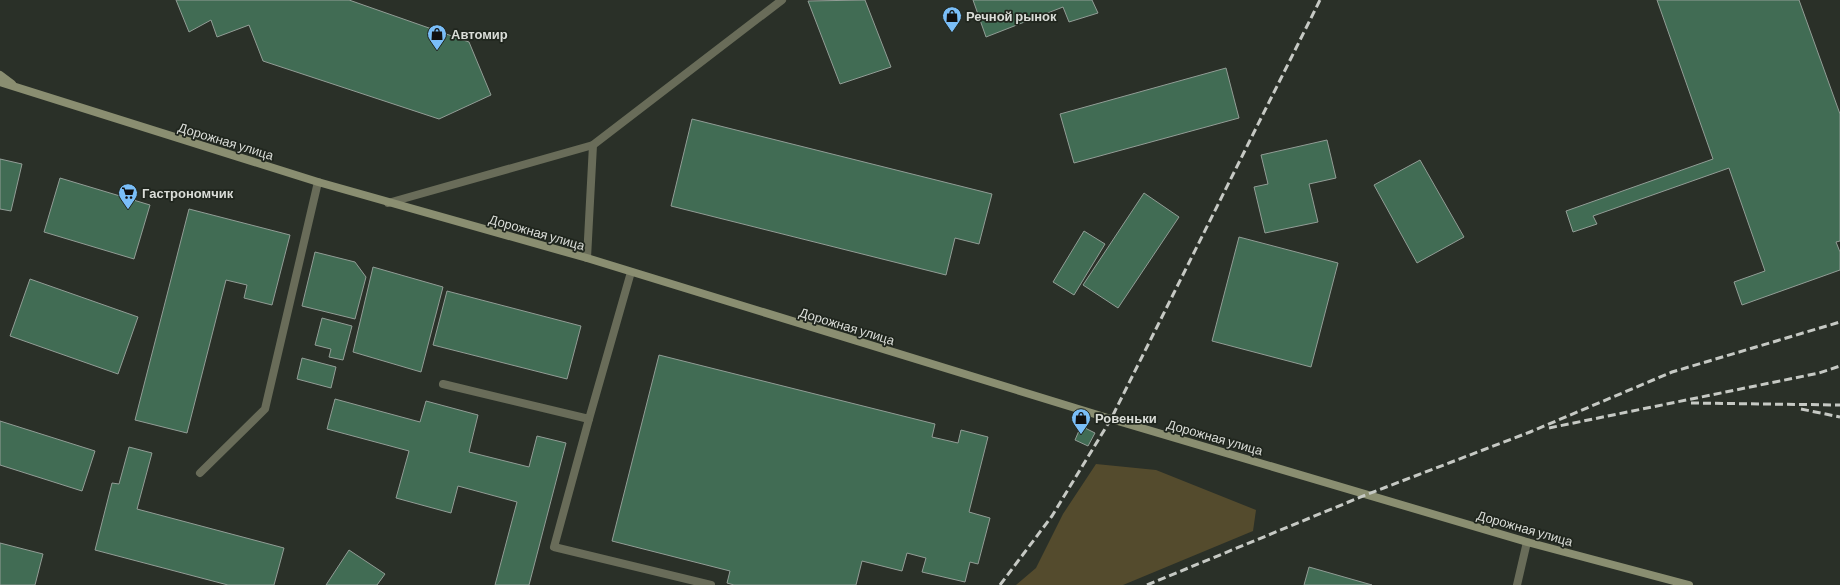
<svg xmlns="http://www.w3.org/2000/svg" width="1840" height="585" font-family="Barlow,sans-serif">
  <style>
    .green { fill: #544b2d }
    .building { fill: #416c54; stroke: #929d96 }
    .lines { fill: none; stroke-linecap: round; stroke-linejoin: round }
    .lane { stroke: #696c59; stroke-width: 8 }
    .secondary { stroke: #8a8e71; stroke-width: 8 }
    .rail { stroke: #c6c9c4; stroke-width: 3; stroke-dasharray: 8 4; stroke-linecap: butt }
    .labels { text-anchor: middle; stroke-width: 3.5; stroke-linejoin: round; paint-order: stroke }
    .poi-label { font-size: 13px; font-weight: bold; fill: #daddd8; stroke: #20261e; text-anchor: start }
    .street-label { font-size: 13px; fill: #daddd8; stroke: #20261e }
  </style>
  <rect width="100%" height="100%" fill="#2a3028"/>
  <!-- green -->
  <path class="green" d="M 1096,464 L 1156,470 L 1256,510 L 1253,531 L 1123,585 L 1016,585 L 1036,568 L 1063,514 Z"/>
  <!-- building -->
  <g class="building">
    <path d="M 176,0 L 349,0 L 469,42 L 491,95 L 439,119 L 263,61 L 249,25 L 217,37 L 211,20 L 189,32 Z"/>
    <path d="M 865,0 L 891,67 L 840,84 L 808,1 Z"/>
    <path d="M 973,0 L 1092,0 L 1098,13 L 1069,22 L 1063,7 L 986,37 Z"/>
    <path d="M 1657,0 L 1799,0 L 1840,114 L 1840,241 L 1836,242 L 1840,252 L 1840,270 L 1742,305 L 1734,282 L 1765,271 L 1729,168 L 1593,216 L 1597,224 L 1573,232 L 1566,211 L 1713,159 Z"/>
    <path d="M 1226,68 L 1239,118 L 1074,163 L 1060,114 Z"/>
    <path d="M 692,119 L 992,194 L 979,244 L 955,238 L 946,275 L 671,206 Z"/>
    <path d="M 1327,140 L 1336,178 L 1309,184 L 1318,222 L 1265,233 L 1254,187 L 1268,184 L 1261,155 Z"/>
    <path d="M 0,159 L 22,164 L 11,211 L 0,209 Z"/>
    <path d="M 1420,160 L 1464,237 L 1417,263 L 1374,185 Z"/>
    <path d="M 60,178 L 150,205 L 134,259 L 44,232 Z"/>
    <path d="M 1144,193 L 1179,217 L 1118,308 L 1083,285 Z"/>
    <path d="M 189,209 L 290,235 L 272,305 L 244,298 L 247,285 L 226,280 L 187,433 L 135,420 Z"/>
    <path d="M 1084,231 L 1105,244 L 1074,295 L 1053,282 Z"/>
    <path d="M 1239,237 L 1338,263 L 1311,367 L 1212,341 Z"/>
    <path d="M 315,252 L 355,262 L 366,277 L 355,319 L 302,306 Z"/>
    <path d="M 373,267 L 443,287 L 421,372 L 353,352 Z"/>
    <path d="M 30,279 L 138,317 L 118,374 L 10,336 Z"/>
    <path d="M 447,291 L 581,326 L 567,379 L 433,345 Z"/>
    <path d="M 322,318 L 352,326 L 343,360 L 329,357 L 331,349 L 315,345 Z"/>
    <path d="M 659,355 L 935,424 L 932,437 L 958,443 L 961,430 L 988,437 L 969,512 L 990,518 L 978,564 L 970,562 L 965,582 L 922,572 L 926,558 L 907,553 L 902,571 L 862,561 L 856,585 L 734,585 L 727,583 L 730,571 L 612,541 Z"/>
    <path d="M 302,358 L 336,367 L 331,388 L 297,379 Z"/>
    <path d="M 335,399 L 420,422 L 426,401 L 478,415 L 469,452 L 529,467 L 537,436 L 566,443 L 529,585 L 495,585 L 517,502 L 458,486 L 451,513 L 396,498 L 409,451 L 327,429 Z"/>
    <path d="M 0,421 L 95,451 L 82,491 L 0,465 Z"/>
    <path d="M 1081,426 L 1095,433 L 1088,446 L 1075,440 Z"/>
    <path d="M 129,447 L 152,453 L 137,509 L 284,548 L 274,585 L 228,585 L 95,550 L 112,483 L 119,484 Z"/>
    <path d="M 0,543 L 43,554 L 35,585 L 0,585 Z"/>
    <path d="M 349,550 L 385,574 L 377,585 L 326,585 Z"/>
    <path d="M 1309,567 L 1372,585 L 1304,585 Z"/>
  </g>
  <g class="lines">
    <!-- lane -->
    <g class="lane">
      <path d="M 388,203 L 593,145"/>
      <path d="M 587,258 L 593,145 L 782,0"/>
      <path d="M 443,384 L 589,419 L 631,272"/>
      <path d="M 589,419 L 554,547 L 711,585"/>
      <path d="M 200,473 L 265,409 L 318,182"/>
      <path d="M 1517,585 L 1527,542"/>
    </g>
    <!-- secondary -->
    <g class="secondary">
      <path d="M 0,75 L 12,84"/>
      <path d="M 0,82 L 318,182 L 587,258 L 1111,419 L 1527,542 L 1689,585"/>
    </g>
    <!-- rail -->
    <g class="rail">
      <path d="M 1691,403 L 1840,405"/>
      <path d="M 1801,409 L 1840,417"/>
      <path d="M 1549,428 L 1819,373 L 1840,366"/>
      <path d="M 1000,585 L 1052,516 L 1111,419 L 1320,0"/>
      <path d="M 1147,585 L 1368,494 L 1530,432 L 1672,372 L 1840,322"/>
    </g>
  </g>
  <!-- icons -->
  <defs>
    <g id="shop-pin" transform="scale(1)"><path d="M0 17L-7.5 6A9.5 9.5 0 1 1 7.5 6Z" fill="#7abef8" stroke="#20261e"/><path d="M-5-2.5h2.3a2.7 3.5 0 0 1 5.4 0H5L5.5 6h-11ZM-1.5-2.5h3a1.5 2.3 0 0 0-3 0Z" fill="#111"/></g>
    <g id="supermarket-pin" transform="scale(1)"><path d="M0 17L-7.5 6A9.5 9.5 0 1 1 7.5 6Z" fill="#7abef8" stroke="#20261e"/><path d="M-6-5.5h2.5l.6 2H6L4.5 2H-2.5L-4.4-4H-6ZM-1.5 3.2a1.3 1.3 0 1 0 .1 0ZM3 3.2a1.3 1.3 0 1 0 .1 0Z" fill="#111"/></g>
  </defs>
  <g fill-rule="evenodd">
    <use href="#shop-pin" x="952" y="16"/>
    <use href="#shop-pin" x="437" y="34"/>
    <use href="#supermarket-pin" x="128" y="193"/>
    <use href="#shop-pin" x="1081" y="418"/>
  </g>
  <g class="labels">
    <!-- poi labels -->
    <g class="poi-label">
      <text x="966" y="21">Речной рынок</text>
      <text x="451" y="39">Автомир</text>
      <text x="142" y="198">Гастрономчик</text>
      <text x="1095" y="423">Ровеньки</text>
    </g>
    <!-- street labels -->
    <g class="street-label">
      <text transform="translate(226 141) rotate(17)" y="5">Дорожная улица</text>
      <text transform="translate(537 232) rotate(16)" y="5">Дорожная улица</text>
      <text transform="translate(847 326) rotate(17)" y="5">Дорожная улица</text>
      <text transform="translate(1215 437) rotate(16)" y="5">Дорожная улица</text>
      <text transform="translate(1525 528) rotate(16)" y="5">Дорожная улица</text>
    </g>
  </g>
</svg>
